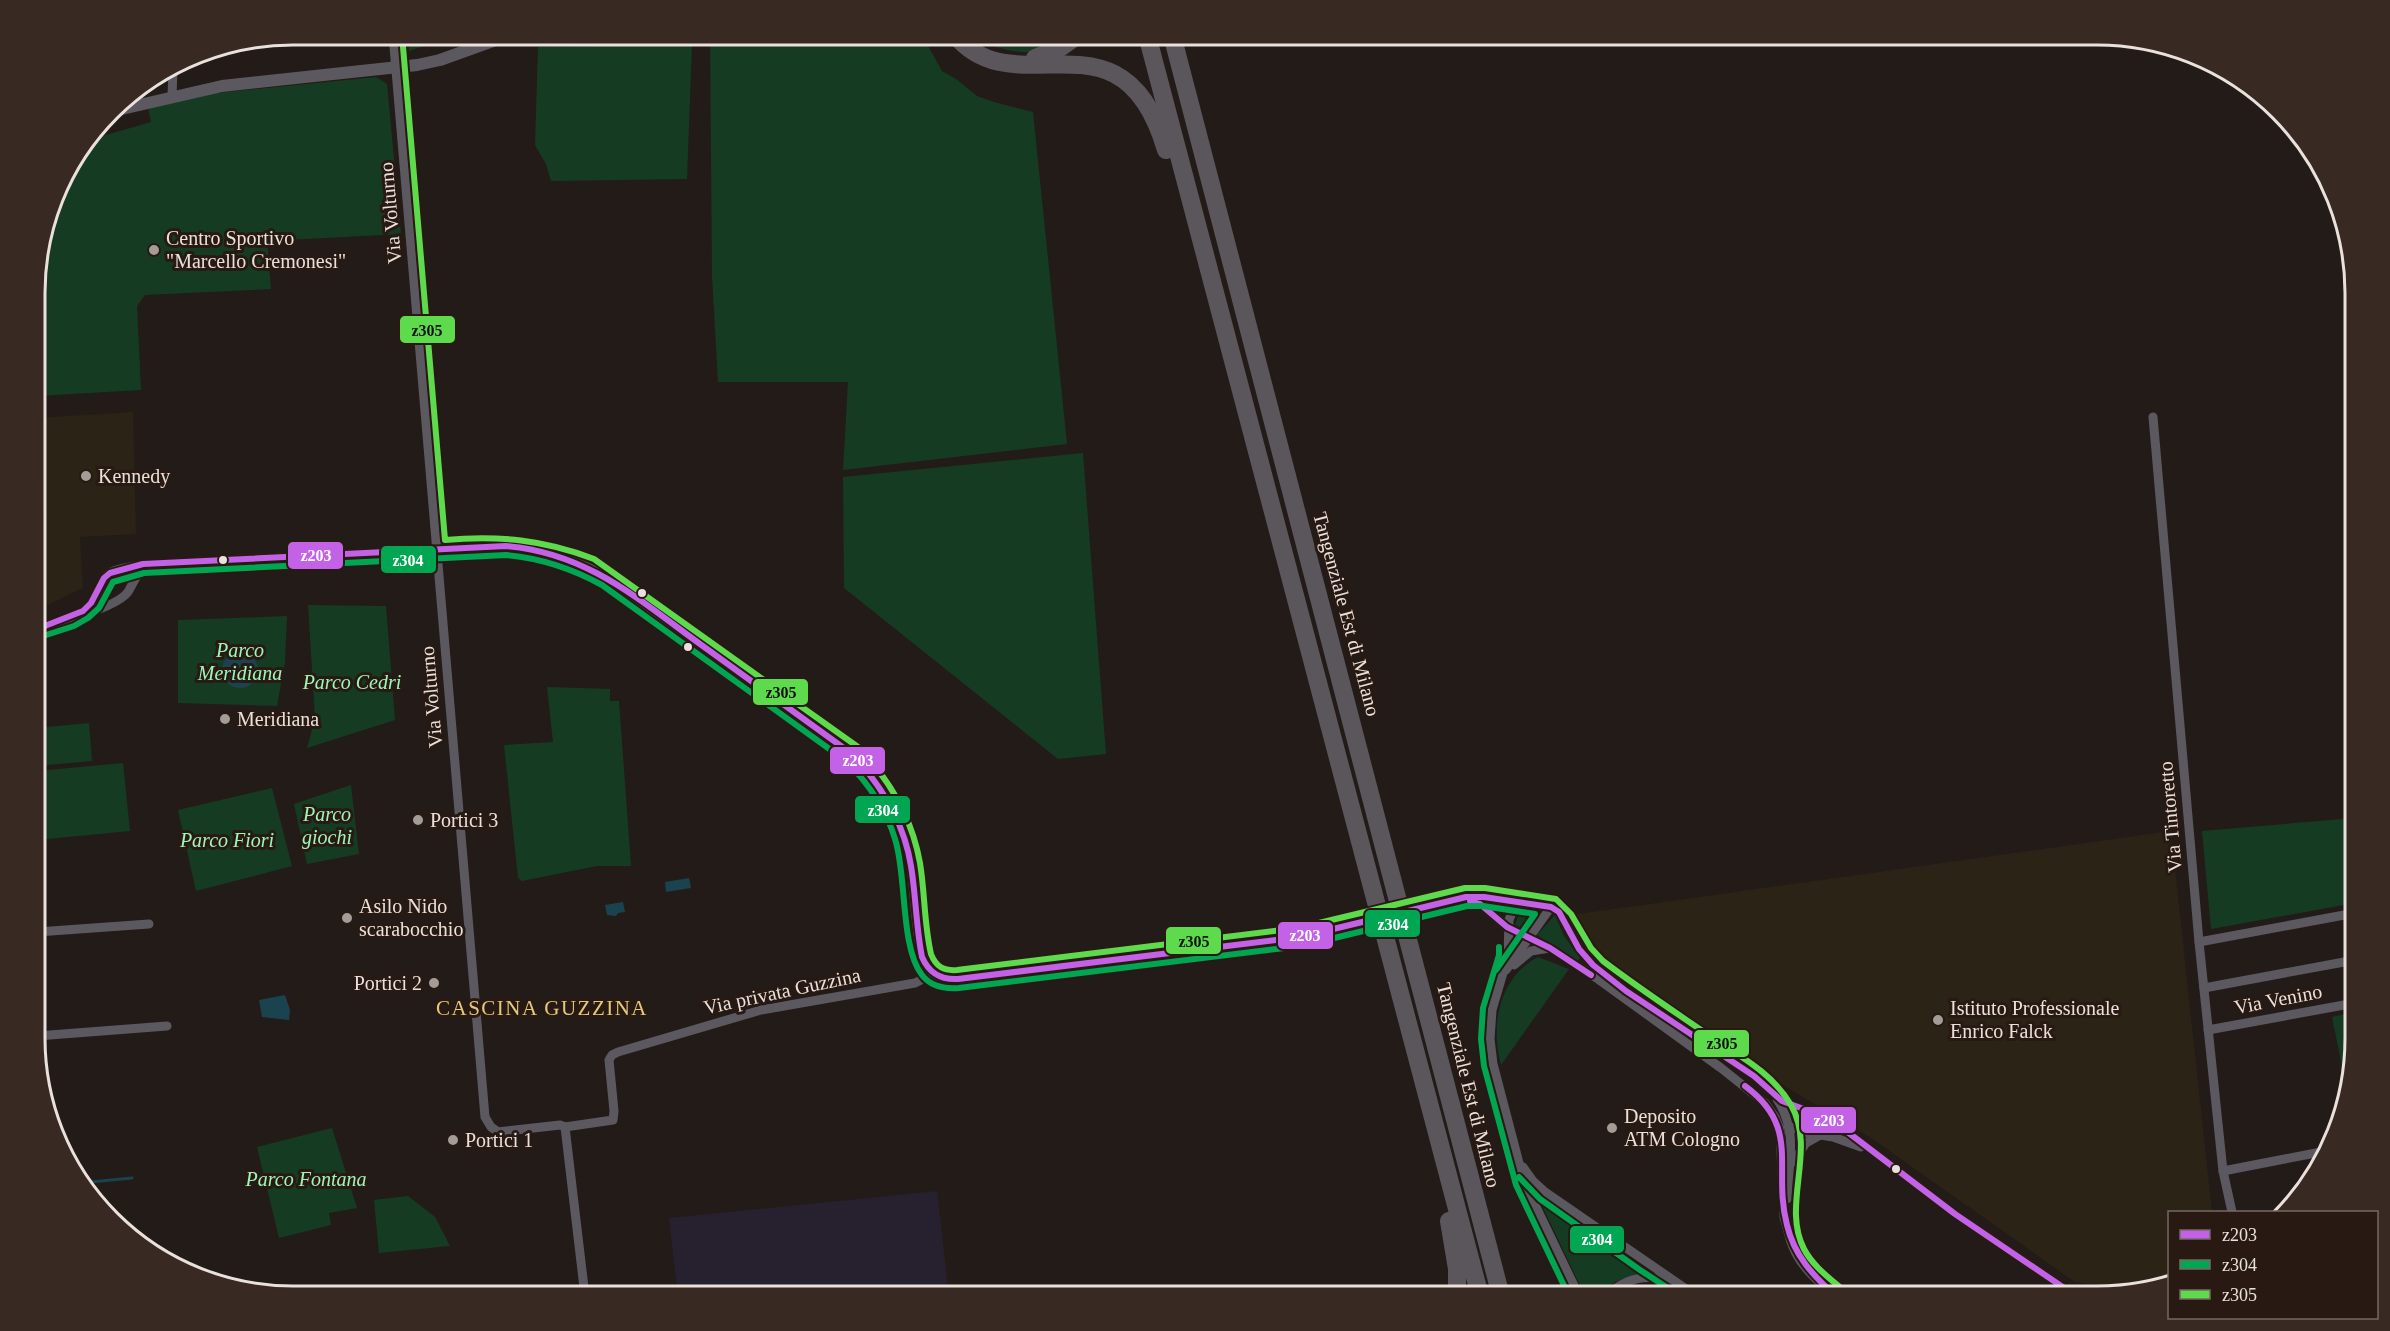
<svg xmlns="http://www.w3.org/2000/svg" width="2390" height="1331" font-family="Georgia,serif">
  <style>
    .industrial { fill: #27202e }
    .education { fill: #2b2315 }
    .green { fill: #163b23 }
    .water { fill: #1b424f }
    .lines { fill: none; stroke-linecap: round; stroke-linejoin: round }
    .stream { stroke: #1b424f; stroke-width: 3 }
    .minor { stroke: #5c585f; stroke-width: 9 }
    .tertiary { stroke: #5c585f; stroke-width: 12 }
    .motorway { stroke: #5b565c; stroke-width: 18 }
    .bus-1-casing { stroke: #281a13; stroke-width: 10 }
    .bus-2-casing { stroke: #281a13; stroke-width: 10 }
    .bus-3-casing { stroke: #281a13; stroke-width: 10 }
    .bus-1 { stroke: #c462e7; stroke-width: 6 }
    .bus-2 { stroke: #00a651; stroke-width: 6 }
    .bus-3 { stroke: #5edb4d; stroke-width: 6 }
    .poi-dot { fill: #a49c97; stroke: #281a13; stroke-width: 2 }
    .bus-dot { fill: #eae1dc; stroke: #281a13; stroke-width: 2 }
    .labels { text-anchor: middle; stroke-width: 6; stroke-linejoin: round; paint-order: stroke }
    .street-label { font-size: 20px; fill: #eae1dc; stroke: #281a13 }
    .poi-label { font-size: 20px; fill: #eae1dc; stroke: #281a13; text-anchor: start }
    .park-label { font-size: 20px; font-style: italic; fill: #9ef6b9; stroke: #281a13 }
    .neighbourhood-label { font-size: 21px; letter-spacing: 1.5px; fill: #e3c97d; stroke: #281a13 }
    .rim { fill: none; stroke: #eae1dc; stroke-width: 3 }
    .line-badge { stroke: #281a13; stroke-width: 2 }
    .badge-label { font-size: 16px; text-anchor: middle; font-weight: bold; fill: #fff }
    .pale-badge-label { font-size: 16px; text-anchor: middle; font-weight: bold; fill: #111 }
  </style>
  <rect width="100%" height="100%" fill="#231b18"/>
  <!-- industrial -->
  <path class="industrial" d="M 937,1191 L 949,1296 L 678,1296 L 669,1218 Z"/>
  <!-- education -->
  <g class="education">
    <path d="M 133,412 L 136,534 L 80,537 L 83,588 L 37,610 L 37,418 Z"/>
    <path d="M 2171,831 L 2212,1212 L 2170,1212 L 2169,1279 L 2121,1290 L 2075,1282 L 1871,1138 L 1763,1073 L 1609,967 L 1585,942 L 1574,925 L 1578,914 Z"/>
  </g>
  <!-- green -->
  <g class="green">
    <path d="M 408,35 L 457,35 L 409,51 Z"/>
    <path d="M 710,35 L 922,35 L 942,71 L 956,79 L 977,96 L 994,102 L 1033,112 L 1067,444 L 843,470 L 848,382 L 718,382 L 712,276 Z"/>
    <path d="M 968,35 L 1067,35 C 1039,54 1026,56 993,46 C 984,44 974,40 968,35 Z"/>
    <path d="M 692,44 L 687,179 L 551,181 L 546,164 L 535,145 L 538,47 Z"/>
    <path d="M 376,77 L 387,84 L 401,234 L 267,241 L 271,289 L 145,295 L 137,306 L 141,390 L 37,396 L 37,260 L 61,178 L 92,139 L 151,122 L 148,108 L 206,94 Z"/>
    <path d="M 1083,453 L 1106,754 L 1058,759 L 844,588 L 843,477 Z"/>
    <path d="M 308,605 L 386,606 L 395,720 L 307,748 L 315,719 Z"/>
    <path d="M 287,616 L 285,662 L 277,706 L 178,703 L 178,620 Z"/>
    <path d="M 547,687 L 610,689 L 610,701 L 619,701 L 631,866 L 597,866 L 522,881 L 518,878 L 504,745 L 553,742 Z"/>
    <path d="M 89,723 L 92,761 L 37,766 L 37,728 Z"/>
    <path d="M 123,763 L 130,831 L 37,840 L 37,771 Z"/>
    <path d="M 351,785 L 359,854 L 307,864 L 294,804 Z"/>
    <path d="M 272,788 L 292,866 L 196,891 L 178,810 Z"/>
    <path d="M 2355,818 L 2355,903 L 2211,929 L 2202,831 Z"/>
    <path d="M 1527,907 L 1537,913 L 1538,921 L 1528,931 L 1515,925 L 1520,910 Z"/>
    <path d="M 1555,915 L 1564,936 L 1580,958 L 1578,961 L 1537,935 Z"/>
    <path d="M 1538,957 L 1569,969 L 1501,1065 C 1490,1025 1499,977 1538,957 Z"/>
    <path d="M 2355,1012 L 2355,1054 L 2350,1069 L 2343,1071 L 2332,1017 Z"/>
    <path d="M 332,1128 L 357,1208 L 329,1213 L 331,1225 L 279,1238 L 257,1147 Z"/>
    <path d="M 408,1196 L 435,1217 L 450,1246 L 379,1253 L 374,1200 Z"/>
    <path d="M 1539,1199 L 1641,1272 L 1615,1282 L 1597,1296 L 1585,1296 Z"/>
    <path d="M 1640,1285 L 1664,1286 L 1679,1296 L 1615,1296 L 1623,1290 Z"/>
  </g>
  <!-- water -->
  <g class="water">
    <circle cx="240" cy="670" r="18"/>
    <path d="M 689,878 L 691,888 L 666,892 L 665,882 Z"/>
    <path d="M 623,902 L 625,912 L 618,913 L 616,916 L 607,915 L 605,905 Z"/>
    <path d="M 285,995 L 290,1010 L 289,1020 L 262,1017 L 259,1000 Z"/>
  </g>
  <g class="lines">
    <!-- stream -->
    <path class="stream" d="M 80,1183 L 132,1178"/>
    <!-- minor -->
    <g class="minor">
      <path d="M 393,35 L 485,1117 L 491,1127 L 498,1132 L 560,1125 L 565,1127 L 585,1296"/>
      <path d="M 172,97 L 173,68"/>
      <path d="M 2153,417 L 2199,942 L 2223,1171 L 2232,1212"/>
      <path d="M 80,615 C 92,613 121,602 128,592 C 134,582 137,572 148,565"/>
      <path d="M 37,629 C 53,623 75,619 88,607 C 97,598 99,583 107,575 C 115,568 133,567 143,564 L 506,546 C 543,548 575,559 607,577 L 852,754 C 883,784 905,823 911,866 C 915,896 915,927 922,957 C 929,975 940,981 958,979 L 1300,937 L 1466,897 L 1484,897 L 1551,907 L 1559,912 L 1579,949 L 1593,965 L 1626,991 L 1754,1076 L 1782,1101 L 1820,1115 L 1841,1127 L 1955,1214 L 2076,1296"/>
      <path d="M 1463,900 L 1480,904 L 1507,927 L 1550,948 L 1598,979 L 1721,1068 L 1765,1103 L 1775,1117 L 1780,1129 L 1784,1217 L 1791,1242"/>
      <path d="M 1522,902 L 1513,910 L 1509,920 L 1508,956 L 1492,1010 L 1490,1039 L 1493,1064 L 1524,1182 L 1579,1296"/>
      <path d="M 37,932 L 149,924"/>
      <path d="M 2199,942 L 2355,913"/>
      <path d="M 1514,965 L 1531,951 L 1550,948"/>
      <path d="M 1506,970 L 1551,907"/>
      <path d="M 2204,988 L 2355,960"/>
      <path d="M 2208,1030 L 2355,1003"/>
      <path d="M 37,1036 L 167,1026"/>
      <path d="M 1777,1099 C 1799,1133 1788,1163 1787,1199"/>
      <path d="M 1788,1126 L 1807,1133 L 1833,1137 L 1861,1147"/>
      <path d="M 565,1127 L 613,1120 L 614,1111 L 609,1060 L 612,1055 L 618,1052 L 761,1010 L 915,983 L 933,974"/>
      <path d="M 1793,1162 L 1806,1143 L 1820,1135"/>
      <path d="M 1523,1167 L 1533,1181 L 1545,1192 L 1686,1289 L 1690,1296"/>
      <path d="M 2223,1171 L 2326,1151"/>
      <path d="M 1790,1237 C 1795,1262 1817,1281 1836,1296"/>
      <path d="M 1607,1296 C 1624,1279 1644,1274 1667,1280"/>
    </g>
    <!-- tertiary -->
    <path class="tertiary" d="M 113,111 L 222,86 L 417,65 L 440,60 L 510,35"/>
    <!-- motorway -->
    <g class="motorway">
      <path d="M 955,35 C 1017,110 1122,0 1166,150"/>
      <path d="M 1147,35 L 1480,1296"/>
      <path d="M 1172,35 L 1501,1296"/>
      <path d="M 1035,58 L 1060,48 L 1078,35"/>
      <path d="M 1449,1221 L 1457,1269 L 1457,1296"/>
    </g>
    <!-- bus-1 casing -->
    <g class="bus-1-casing">
      <g id="bus-1">
        <path d="M 37,629 L 83,611 L 91,603 L 104,578 L 110,573 L 143,564 L 506,546 C 590,553 641,602 707,649 C 755,684 804,719 852,754 C 882,786 904,822 911,866 C 916,896 916,927 922,957 C 929,973 940,980 958,979 L 1300,937 L 1466,897 L 1484,897 L 1551,907 L 1559,912 L 1579,949 L 1593,965 L 1626,991 L 1754,1076 L 1782,1101 L 1820,1115 L 1841,1127 L 1955,1214 L 2076,1296"/>
        <path d="M 1470,901 L 1480,904 L 1507,927 L 1550,948 L 1591,975"/>
        <path d="M 1745,1086 C 1802,1128 1772,1168 1787,1225 C 1794,1255 1813,1276 1836,1296"/>
      </g>
    </g>
    <!-- bus-2 casing -->
    <g class="bus-2-casing">
      <g id="bus-2">
        <path d="M 40,637 L 74,626 L 88,618 L 99,608 L 113,582 L 144,573 L 506,555 C 541,558 571,568 602,585 L 846,761 C 868,783 886,809 895,839 C 907,875 900,947 922,975 C 931,987 945,989 959,988 L 1301,946 L 1467,906 L 1483,906 L 1535,914 L 1496,970"/>
        <path d="M 1499,947 L 1499,955 L 1483,1008 L 1481,1039 L 1484,1066 L 1516,1185 L 1569,1296"/>
        <path d="M 1519,1177 L 1540,1199 L 1640,1270 L 1680,1296"/>
      </g>
    </g>
    <!-- bus-3 casing -->
    <g class="bus-3-casing">
      <path id="bus-3" d="M 402,35 L 445,540 C 498,535 545,540 594,559 L 858,747 C 890,780 912,818 920,863 C 925,893 924,924 931,954 C 936,967 944,971 957,970 L 1298,928 L 1465,888 L 1485,888 L 1556,899 L 1571,914 L 1591,948 L 1603,961 C 1636,986 1670,1009 1704,1032 C 1736,1054 1771,1071 1791,1105 C 1817,1150 1781,1205 1804,1249 C 1813,1266 1828,1277 1842,1289"/>
    </g>
    <!-- bus-1 -->
    <use href="#bus-1" class="bus-1"/>
    <!-- bus-2 -->
    <use href="#bus-2" class="bus-2"/>
    <!-- bus-3 -->
    <use href="#bus-3" class="bus-3"/>
  </g>
  <!-- markers -->
  <g class="poi-dot">
    <circle cx="154" cy="250" r="6"/>
    <circle cx="86" cy="476" r="6"/>
    <circle cx="225" cy="719" r="6"/>
    <circle cx="418" cy="820" r="6"/>
    <circle cx="347" cy="918" r="6"/>
    <circle cx="434" cy="983" r="6"/>
    <circle cx="1938" cy="1020" r="6"/>
    <circle cx="1612" cy="1128" r="6"/>
    <circle cx="453" cy="1140" r="6"/>
  </g>
  <g class="bus-dot">
    <circle cx="223" cy="560" r="5"/>
    <circle cx="642" cy="593" r="5"/>
    <circle cx="688" cy="647" r="5"/>
    <circle cx="1896" cy="1169" r="5"/>
  </g>
  <g class="labels">
    <!-- street labels -->
    <g class="street-label">
      <text transform="translate(390 213) rotate(-95)" y="7">Via Volturno</text>
      <text transform="translate(1347 614) rotate(75)" y="7">Tangenziale Est di Milano</text>
      <text transform="translate(431 697) rotate(-95)" y="7">Via Volturno</text>
      <text transform="translate(2170 817) rotate(-95)" y="7">Via Tintoretto</text>
      <text transform="translate(782 991) rotate(-12)" y="7">Via privata Guzzina</text>
      <text transform="translate(2278 999) rotate(-11)" y="7">Via Venino</text>
      <text transform="translate(1469 1085) rotate(76)" y="7">Tangenziale Est di Milano</text>
    </g>
    <!-- poi labels -->
    <g class="poi-label">
      <text x="166" y="245">Centro Sportivo<tspan x="166" dy="23">"Marcello Cremonesi"</tspan></text>
      <text x="98" y="483">Kennedy</text>
      <text x="237" y="726">Meridiana</text>
      <text x="430" y="827">Portici 3</text>
      <text x="359" y="913">Asilo Nido<tspan x="359" dy="23">scarabocchio</tspan></text>
      <text x="422" y="990" text-anchor="end">Portici 2</text>
      <text x="1950" y="1015">Istituto Professionale<tspan x="1950" dy="23">Enrico Falck</tspan></text>
      <text x="1624" y="1123">Deposito<tspan x="1624" dy="23">ATM Cologno</tspan></text>
      <text x="465" y="1147">Portici 1</text>
    </g>
    <!-- park labels -->
    <g class="park-label">
      <text x="240" y="657">Parco<tspan x="240" dy="23">Meridiana</tspan></text>
      <text x="352" y="689">Parco Cedri</text>
      <text x="327" y="821">Parco<tspan x="327" dy="23">giochi</tspan></text>
      <text x="227" y="847">Parco Fiori</text>
      <text x="306" y="1186">Parco Fontana</text>
    </g>
    <!-- neighbourhood labels -->
    <g class="neighbourhood-label">
      <text x="542" y="1015">CASCINA GUZZINA</text>
    </g>
  </g>
  <!-- crop -->
  <path d="M0 0H2390V1331H0ZM293 45H2097A248 248 0 0 1 2345 293V1038A248 248 0 0 1 2097 1286H293A248 248 0 0 1 45 1038V293A248 248 0 0 1 293 45Z" fill="#382a23" fill-rule="evenodd"/>
  <path class="rim" d="M293 45H2097A248 248 0 0 1 2345 293V1038A248 248 0 0 1 2097 1286H293A248 248 0 0 1 45 1038V293A248 248 0 0 1 293 45Z"/>
  <g class="line-badge">
    <rect x="399" y="315" width="57" height="29" rx="6" fill="#5edb4d"/>
    <rect x="287" y="541" width="57" height="29" rx="6" fill="#c462e7"/>
    <rect x="380" y="545" width="57" height="29" rx="6" fill="#00a651"/>
    <rect x="752" y="678" width="57" height="28" rx="6" fill="#5edb4d"/>
    <rect x="829" y="746" width="57" height="29" rx="6" fill="#c462e7"/>
    <rect x="854" y="795" width="57" height="29" rx="6" fill="#00a651"/>
    <rect x="1364" y="909" width="57" height="29" rx="6" fill="#00a651"/>
    <rect x="1277" y="921" width="57" height="29" rx="6" fill="#c462e7"/>
    <rect x="1165" y="926" width="57" height="29" rx="6" fill="#5edb4d"/>
    <rect x="1693" y="1029" width="57" height="29" rx="6" fill="#5edb4d"/>
    <rect x="1800" y="1106" width="57" height="28" rx="6" fill="#c462e7"/>
    <rect x="1569" y="1225" width="56" height="29" rx="6" fill="#00a651"/>
  </g>
  <g class="badge-label">
    <text x="316" y="561">z203</text>
    <text x="408" y="566">z304</text>
    <text x="858" y="766">z203</text>
    <text x="883" y="816">z304</text>
    <text x="1393" y="930">z304</text>
    <text x="1305" y="941">z203</text>
    <text x="1829" y="1126">z203</text>
    <text x="1597" y="1245">z304</text>
  </g>
  <g class="pale-badge-label">
    <text x="427" y="336">z305</text>
    <text x="781" y="698">z305</text>
    <text x="1194" y="947">z305</text>
    <text x="1722" y="1049">z305</text>
  </g>
  <!-- legend -->
  <rect x="2168" y="1211" width="210" height="108" fill="#281a13" stroke="#766a63" stroke-width="1.5"/>
  <rect x="2180" y="1230" width="30" height="9" fill="#c462e7" stroke="#766a63" stroke-width="1.5"/>
  <text x="2222" y="1241" font-size="18" fill="#eae1dc">z203</text>
  <rect x="2180" y="1260" width="30" height="9" fill="#00a651" stroke="#766a63" stroke-width="1.5"/>
  <text x="2222" y="1271" font-size="18" fill="#eae1dc">z304</text>
  <rect x="2180" y="1290" width="30" height="9" fill="#5edb4d" stroke="#766a63" stroke-width="1.5"/>
  <text x="2222" y="1301" font-size="18" fill="#eae1dc">z305</text>
</svg>
